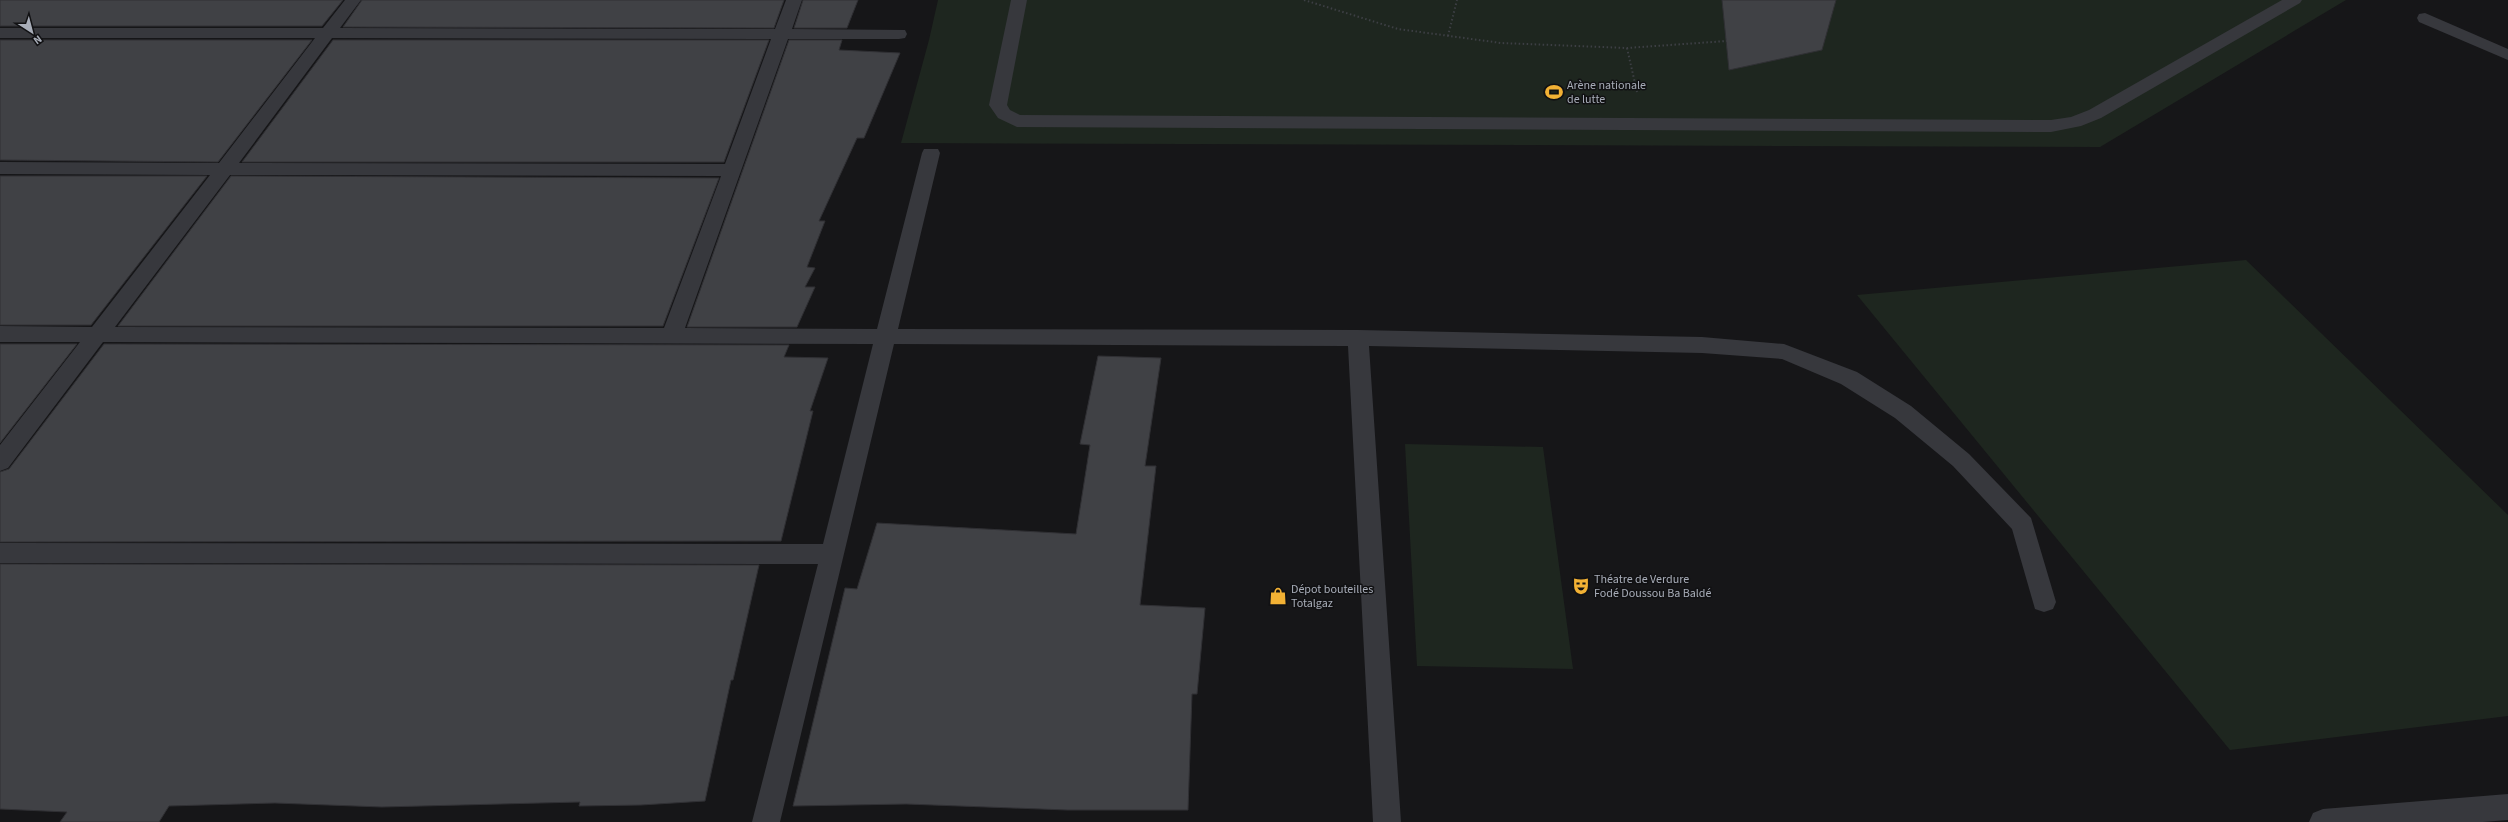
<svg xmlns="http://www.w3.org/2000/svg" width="2508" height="822" font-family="'Source Sans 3',sans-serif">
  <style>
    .green { fill: #1e261f }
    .building { fill: #404145; stroke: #303034 }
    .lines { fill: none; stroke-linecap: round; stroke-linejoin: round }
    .path { stroke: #3d3f44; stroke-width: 2; stroke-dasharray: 1.5 2.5; stroke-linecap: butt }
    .service { fill: #37383d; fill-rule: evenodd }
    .minor { fill: #37383d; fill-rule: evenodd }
    .tertiary { fill: #37383d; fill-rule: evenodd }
    .labels { text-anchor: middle; stroke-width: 3; stroke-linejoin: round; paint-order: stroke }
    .poi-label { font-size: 12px; fill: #a8adb8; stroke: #111113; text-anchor: start }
  </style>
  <rect width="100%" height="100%" fill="#161618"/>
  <!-- green -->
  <g class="green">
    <path d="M 938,0 L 2346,0 L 2100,147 L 901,143 L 929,40 Z"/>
    <path d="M 2246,260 L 2508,515 L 2508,716 L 2230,750 L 1857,295 Z"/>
    <path d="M 1405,444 L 1543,447 L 1573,669 L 1417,666 Z"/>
  </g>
  <!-- building -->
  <g class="building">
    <path d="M 0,0 L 343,0 L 322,26 L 0,26 Z"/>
    <path d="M 362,0 L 784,0 L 774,28 L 343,27 Z"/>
    <path d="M 803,0 L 858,0 L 847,28 L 794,28 Z"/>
    <path d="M 1722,0 L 1836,0 L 1822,50 L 1729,70 Z"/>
    <path d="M 0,40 L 312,40 L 218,162 L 0,160 Z"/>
    <path d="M 333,40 L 769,40 L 724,162 L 242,162 Z"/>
    <path d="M 789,40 L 842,40 L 839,50 L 900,53 L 864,138 L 857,138 L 819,221 L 825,221 L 807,267 L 815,268 L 805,287 L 815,287 L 797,327 L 687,327 Z"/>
    <path d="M 0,176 L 207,176 L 91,325 L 0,325 Z"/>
    <path d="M 231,176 L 719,178 L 663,326 L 118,326 Z"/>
    <path d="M 0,344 L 77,344 L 0,443 Z"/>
    <path d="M 104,344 L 789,345 L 784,357 L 828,358 L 810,411 L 813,411 L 781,541 L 0,542 L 0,472 L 9,469 Z"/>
    <path d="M 1098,356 L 1161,358 L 1145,466 L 1156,466 L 1140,605 L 1205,608 L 1197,694 L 1192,694 L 1188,810 L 1067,810 L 906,804 L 793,806 L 845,588 L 857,589 L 877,523 L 1076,534 L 1090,445 L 1080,444 Z"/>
    <path d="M 0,564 L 759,565 L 733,680 L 731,680 L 705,801 L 641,805 L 579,806 L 580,802 L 382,807 L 275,803 L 169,806 L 159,822 L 60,822 L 67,812 L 0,809 Z"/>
  </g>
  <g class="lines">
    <!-- path -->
    <g class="path">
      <path d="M 1304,0 L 1398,29 L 1501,43 L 1627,48 L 1727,41"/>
      <path d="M 1448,36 L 1457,0"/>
      <path d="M 1627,48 L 1637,92"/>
    </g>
    <!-- service -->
    <g class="service">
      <path d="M 1011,0 L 1027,0 L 1007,105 L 1010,110 L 1020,115 L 2051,120 L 2071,117 L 2089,110 L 2282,0 L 2302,0 L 2300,3 L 2101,118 L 2081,126 L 2051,132 L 1017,127 L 998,118 L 989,105 Z"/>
      <path d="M 2425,13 L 2508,49 L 2508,60 L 2419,22 L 2417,18 L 2419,14 Z"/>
    </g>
    <!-- minor -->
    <path class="minor" d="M 345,0 L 361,0 L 340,28 L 775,29 L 786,0 L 802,0 L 792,29 L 905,30 L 907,34 L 905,38 L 899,39 L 788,39 L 685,328 L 877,329 L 922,153 L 924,149 L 938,149 L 940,153 L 898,329 L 1358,330 L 1702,337 L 1784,344 L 1857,372 L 1911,406 L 1969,454 L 2031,518 L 2056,602 L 2053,609 L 2044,612 L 2035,609 L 2012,529 L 1953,466 L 1895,418 L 1841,384 L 1782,359 L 1702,353 L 1369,346 L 1401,822 L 1373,822 L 1348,346 L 894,344 L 780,822 L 752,822 L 818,564 L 0,563 L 0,543 L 823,544 L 873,344 L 103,342 L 8,468 L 0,471 L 0,445 L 80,342 L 0,342 L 0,326 L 92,327 L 210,175 L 0,174 L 0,162 L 219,163 L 315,38 L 0,38 L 0,28 L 323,28 ZM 332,38 L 771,39 L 725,164 L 239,163 ZM 230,175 L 721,176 L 664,328 L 115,327 Z"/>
    <!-- tertiary -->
    <path class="tertiary" d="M 2508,794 L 2508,820 L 2483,822 L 2309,822 L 2313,813 L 2323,809 Z"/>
  </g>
  <!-- icons -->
  <defs>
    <g id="stadium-bare" transform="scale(1.38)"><path d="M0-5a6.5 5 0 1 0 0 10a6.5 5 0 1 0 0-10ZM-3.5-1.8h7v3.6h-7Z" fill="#f2b134" stroke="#111113" stroke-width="2.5" paint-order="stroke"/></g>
    <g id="theatre-bare" transform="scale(1.38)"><path d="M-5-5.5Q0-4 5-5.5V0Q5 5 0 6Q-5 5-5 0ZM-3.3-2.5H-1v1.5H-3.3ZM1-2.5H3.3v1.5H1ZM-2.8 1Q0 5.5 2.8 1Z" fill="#f2b134" stroke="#111113" stroke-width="2.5" paint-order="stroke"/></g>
    <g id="shop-bare" transform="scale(1.38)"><path d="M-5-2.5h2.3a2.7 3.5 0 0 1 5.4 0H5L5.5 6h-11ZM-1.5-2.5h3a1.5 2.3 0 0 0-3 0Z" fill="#f2b134" stroke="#111113" stroke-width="2.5" paint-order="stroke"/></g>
  </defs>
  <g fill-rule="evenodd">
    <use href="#stadium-bare" x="1554" y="92"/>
    <use href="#theatre-bare" x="1581" y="586"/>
    <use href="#shop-bare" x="1278" y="596"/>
  </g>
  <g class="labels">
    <!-- poi labels -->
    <g class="poi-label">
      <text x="1567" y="89">Arène nationale<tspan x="1567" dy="14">de lutte</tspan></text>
      <text x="1594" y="583">Théatre de Verdure<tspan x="1594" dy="14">Fodé Doussou Ba Baldé</tspan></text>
      <text x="1291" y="593">Dépot bouteilles<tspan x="1291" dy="14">Totalgaz</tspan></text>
    </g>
  </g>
  <!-- north arrow -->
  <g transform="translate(32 32) rotate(144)" stroke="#111113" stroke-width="3" paint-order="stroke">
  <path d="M0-3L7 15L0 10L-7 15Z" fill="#a8adb8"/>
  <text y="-6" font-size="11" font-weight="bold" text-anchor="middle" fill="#a8adb8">N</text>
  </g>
</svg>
